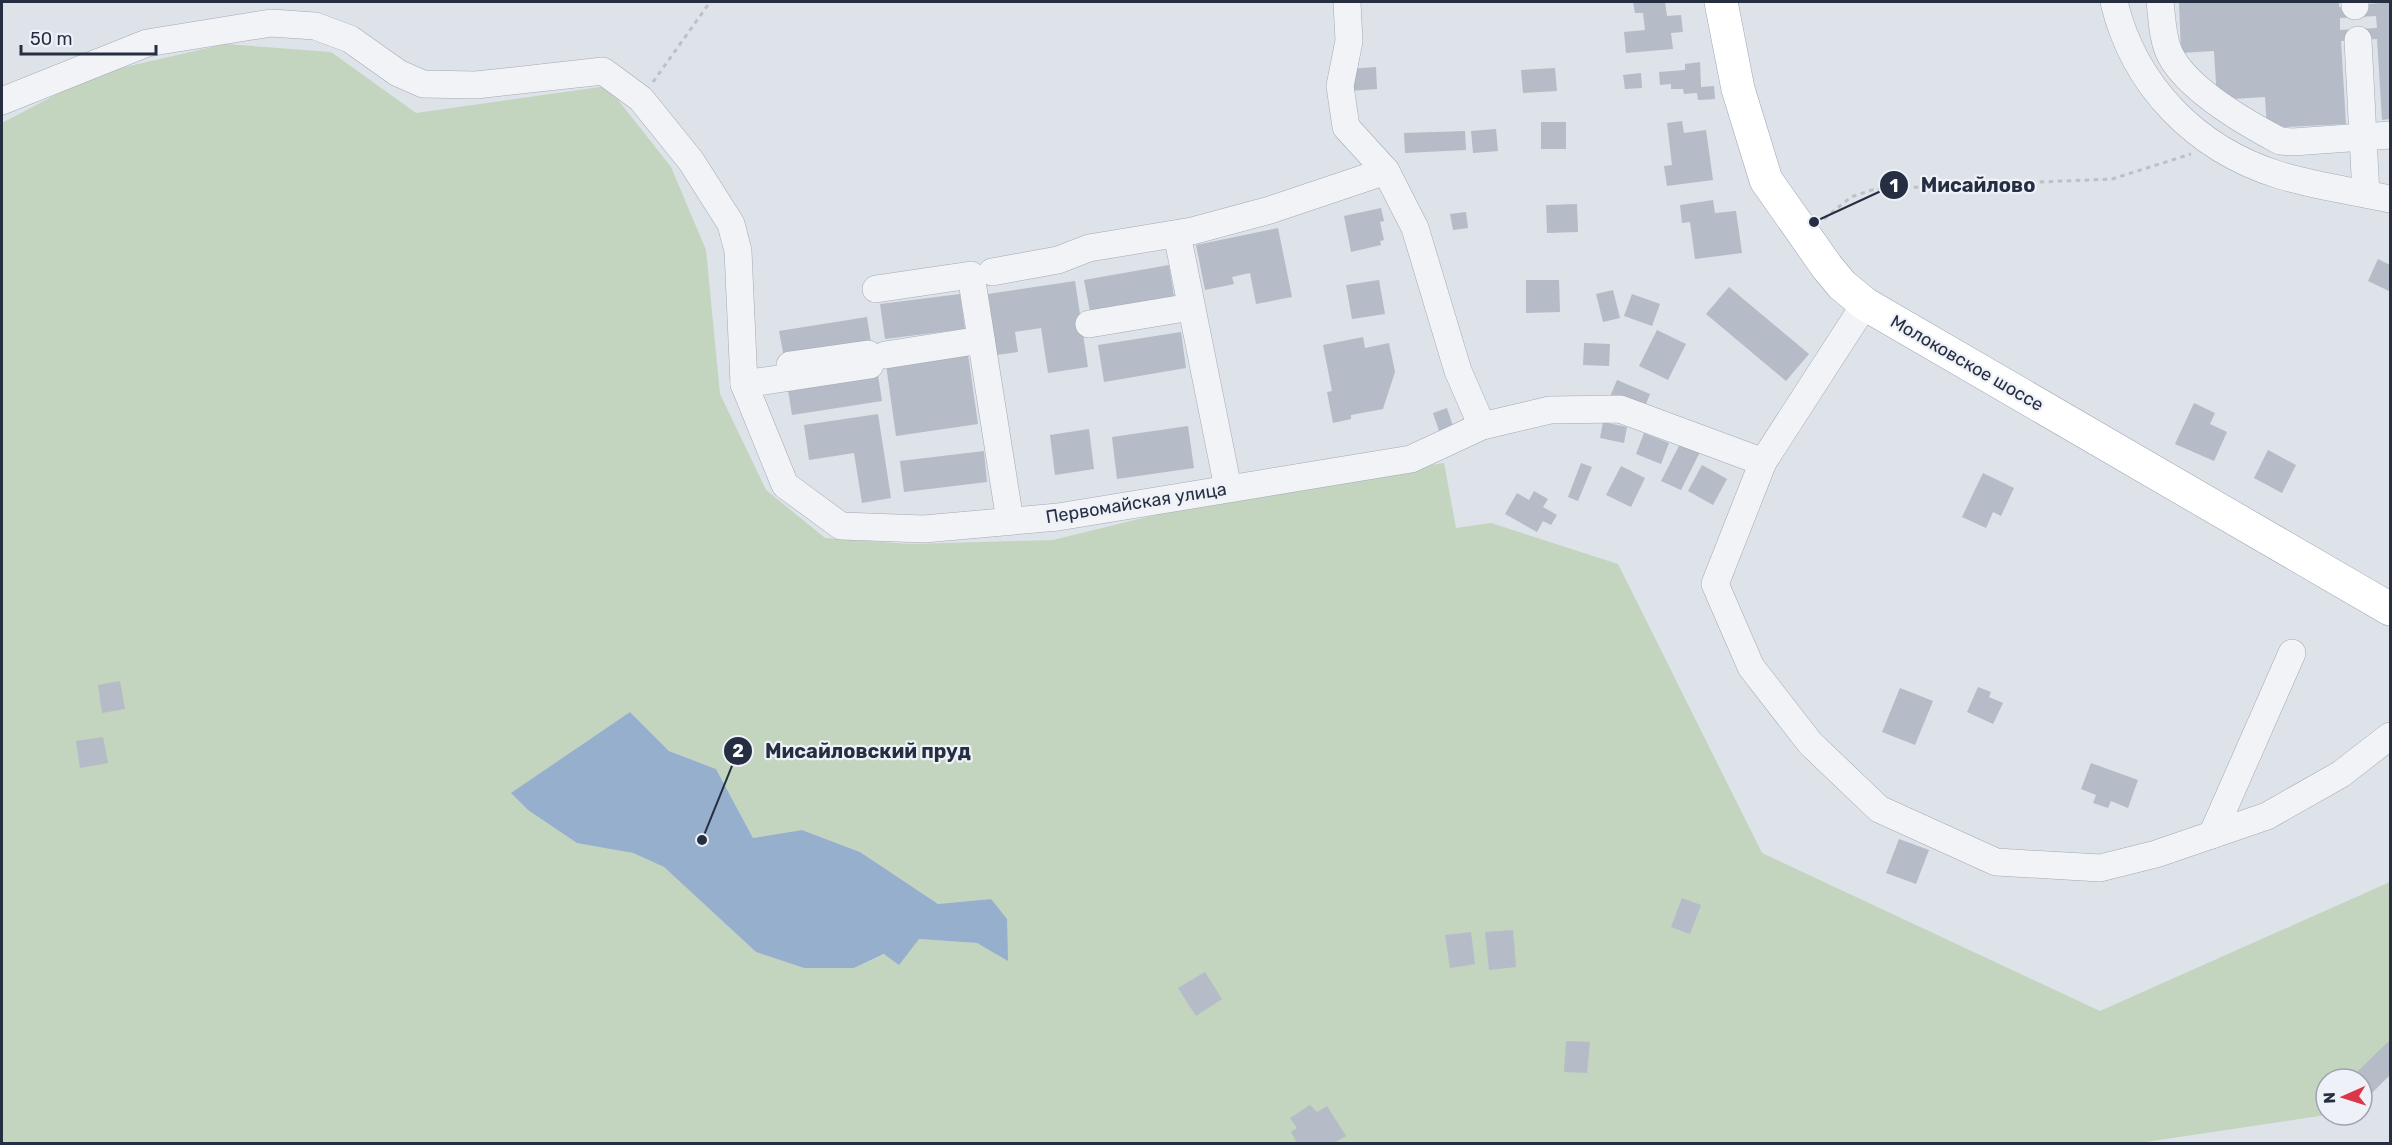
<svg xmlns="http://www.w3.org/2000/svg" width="2392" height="1145" font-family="Rubik,sans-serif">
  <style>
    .green { fill: #c3d4bf; fill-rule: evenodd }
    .water { fill: #96afcd }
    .building { fill: #b5bbc7; fill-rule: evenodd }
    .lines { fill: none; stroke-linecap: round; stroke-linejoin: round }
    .minor-casing { stroke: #a3a9b4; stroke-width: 28 }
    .major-casing { stroke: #9da6b6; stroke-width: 34 }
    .path { stroke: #bdc0c8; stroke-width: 3; stroke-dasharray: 4.5 4.5; stroke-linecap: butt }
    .minor { stroke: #f2f3f7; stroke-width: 27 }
    .major { stroke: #fff; stroke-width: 33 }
    .labels { text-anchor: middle; stroke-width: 4.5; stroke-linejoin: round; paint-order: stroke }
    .street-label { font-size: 18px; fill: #262f42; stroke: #eef1f7 }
    .leader { fill: none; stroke: #262f42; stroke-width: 2 }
    .callout-dot { fill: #262f42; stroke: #eef1f7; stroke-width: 2 }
    .mark-label { font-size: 18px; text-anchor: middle; font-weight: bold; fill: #fff }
    .callout-label { font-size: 20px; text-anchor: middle; font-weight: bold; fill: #262f42; stroke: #eef1f7; stroke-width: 4.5; stroke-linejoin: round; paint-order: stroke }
  </style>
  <rect width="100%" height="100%" fill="#dee2e9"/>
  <!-- green -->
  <path class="green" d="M 225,44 L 331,52 L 416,113 L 607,86 L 671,167 L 706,250 L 720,394 L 766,490 L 825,538 L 909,544 L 1053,540 L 1233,496 L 1444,463 L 1456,528 L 1491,523 L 1618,564 L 1762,853 L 2100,1011 L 2390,882 L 2390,1067 L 2362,1103 L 2362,1079 L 2326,1079 L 2326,1115 L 2139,1143 L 2,1144 L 2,123 L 95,74 ZM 630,712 L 669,751 L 716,769 L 753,838 L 802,830 L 860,852 L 938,904 L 991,899 L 1007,960 L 977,943 L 919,939 L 854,968 L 804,968 L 756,952 L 664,867 L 633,853 L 577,842 L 528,810 L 512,793 Z"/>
  <!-- water -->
  <path class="water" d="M 630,712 L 669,751 L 716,769 L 753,838 L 802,830 L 860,852 L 938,904 L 991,899 L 1007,919 L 1008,961 L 977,943 L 919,939 L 899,965 L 884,954 L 854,968 L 804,968 L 756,952 L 664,867 L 633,853 L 577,843 L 528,810 L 511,793 Z"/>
  <!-- building -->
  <g class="building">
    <path d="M 1633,2 L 1665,2 L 1667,16 L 1681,15 L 1683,32 L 1671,33 L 1673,49 L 1626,53 L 1624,32 L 1645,30 L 1643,13 L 1635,13 Z"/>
    <path d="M 2179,2 L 2339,2 L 2339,7 L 2390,2 L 2390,119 L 2382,120 L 2377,39 L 2341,41 L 2346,124 L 2267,128 L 2265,97 L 2217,100 L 2214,51 L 2181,53 ZM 2376,16 L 2377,28 L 2340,30 L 2340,18 Z"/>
    <path d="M 1700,62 L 1701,87 L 1714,86 L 1715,99 L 1698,100 L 1697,93 L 1684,94 L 1683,89 L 1671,89 L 1671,84 L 1660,85 L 1659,72 L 1685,70 L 1685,64 Z"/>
    <path d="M 1376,67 L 1377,89 L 1349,91 L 1347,69 Z"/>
    <path d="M 1555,68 L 1557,91 L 1523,93 L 1521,70 Z"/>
    <path d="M 1641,73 L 1642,88 L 1625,89 L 1623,75 Z"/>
    <path d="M 1682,121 L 1684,133 L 1706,130 L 1713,180 L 1667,186 L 1664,166 L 1672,165 L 1667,123 Z"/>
    <rect x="1541" y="122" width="25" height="27"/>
    <path d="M 1496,129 L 1498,151 L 1473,153 L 1471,131 Z"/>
    <path d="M 1465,131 L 1466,150 L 1405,153 L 1404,133 Z"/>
    <path d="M 1713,200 L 1715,213 L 1736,211 L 1742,253 L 1695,259 L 1690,222 L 1682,223 L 1680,205 Z"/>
    <path d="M 1577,204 L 1578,232 L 1547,233 L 1546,205 Z"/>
    <path d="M 1381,208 L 1384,221 L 1380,222 L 1384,240 L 1380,241 L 1381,245 L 1351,252 L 1344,216 Z"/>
    <path d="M 1466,212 L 1468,228 L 1453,230 L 1450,214 Z"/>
    <path d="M 1278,228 L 1292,297 L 1256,304 L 1250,273 L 1232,277 L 1234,284 L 1205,290 L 1196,245 Z"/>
    <path d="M 2378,259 L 2390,265 L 2389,291 L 2368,281 Z"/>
    <path d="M 1169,265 L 1175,302 L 1091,317 L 1084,280 Z"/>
    <path d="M 1379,280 L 1385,314 L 1352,319 L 1346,285 Z"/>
    <path d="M 1526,280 L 1559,280 L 1560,312 L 1526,313 Z"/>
    <path d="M 1075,281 L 1088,367 L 1048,373 L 1041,328 L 1015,332 L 1018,352 L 997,355 L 988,294 Z"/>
    <path d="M 1729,287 L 1809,354 L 1786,381 L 1706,314 Z"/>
    <path d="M 1613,290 L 1620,318 L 1603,322 L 1596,294 Z"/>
    <path d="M 960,294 L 965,329 L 885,339 L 880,304 Z"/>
    <path d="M 1632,294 L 1660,304 L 1652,326 L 1624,316 Z"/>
    <path d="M 867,317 L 872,349 L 785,363 L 779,331 Z"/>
    <path d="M 1657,330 L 1686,344 L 1668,380 L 1639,366 Z"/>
    <path d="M 1181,332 L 1186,368 L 1104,382 L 1098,345 Z"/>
    <path d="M 1363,337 L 1365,348 L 1389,343 L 1395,372 L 1383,409 L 1351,415 L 1351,419 L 1333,423 L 1327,392 L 1332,391 L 1323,345 Z"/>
    <path d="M 1584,343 L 1610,344 L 1609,366 L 1583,365 Z"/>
    <path d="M 968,354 L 978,424 L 896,436 L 886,365 Z"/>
    <path d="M 877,369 L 882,401 L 792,415 L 787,384 Z"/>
    <path d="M 1617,380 L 1650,394 L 1642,414 L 1609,399 Z"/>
    <path d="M 2194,403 L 2215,413 L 2210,424 L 2227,432 L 2214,461 L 2175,444 Z"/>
    <path d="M 1447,408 L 1453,426 L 1439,431 L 1433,413 Z"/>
    <path d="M 878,414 L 891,498 L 862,503 L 854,453 L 809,460 L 804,425 Z"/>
    <path d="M 1603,422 L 1627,427 L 1624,443 L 1600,438 Z"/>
    <path d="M 1188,426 L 1194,468 L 1117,479 L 1112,437 Z"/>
    <path d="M 1089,429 L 1094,469 L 1055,475 L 1050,435 Z"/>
    <path d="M 1644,433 L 1669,443 L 1661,464 L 1636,454 Z"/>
    <path d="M 1682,440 L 1701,450 L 1681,490 L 1661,481 Z"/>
    <path d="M 2268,450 L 2296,465 L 2282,493 L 2254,478 Z"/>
    <path d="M 984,451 L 987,482 L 904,492 L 900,461 Z"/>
    <path d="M 1581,463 L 1592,467 L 1578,501 L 1568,497 Z"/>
    <path d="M 1702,465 L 1727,479 L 1713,505 L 1688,491 Z"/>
    <path d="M 1621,466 L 1645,478 L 1631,507 L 1606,495 Z"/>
    <path d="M 1983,473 L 2014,488 L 2001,516 L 1993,512 L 1986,528 L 1962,517 Z"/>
    <path d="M 1534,491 L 1548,499 L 1543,507 L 1557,515 L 1551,525 L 1543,521 L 1537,532 L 1505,514 L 1517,493 L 1529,500 Z"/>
    <path d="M 120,681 L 125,709 L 102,713 L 98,685 Z"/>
    <path d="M 1978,687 L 1991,692 L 1989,697 L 2003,703 L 1993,724 L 1967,712 Z"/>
    <path d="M 1900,688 L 1933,701 L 1915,745 L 1882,732 Z"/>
    <path d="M 103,737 L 108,763 L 80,768 L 76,741 Z"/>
    <path d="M 2091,763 L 2138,780 L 2128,808 L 2111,801 L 2108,808 L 2093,803 L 2096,795 L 2081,789 Z"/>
    <path d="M 1899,839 L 1929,850 L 1916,884 L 1886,873 Z"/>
    <path d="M 1682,898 L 1701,905 L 1690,934 L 1671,927 Z"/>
    <path d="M 1513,930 L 1516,967 L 1489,970 L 1485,932 Z"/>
    <path d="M 1471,932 L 1475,964 L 1450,968 L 1445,935 Z"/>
    <path d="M 1205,972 L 1222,999 L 1196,1016 L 1178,988 Z"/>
    <path d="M 2390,1040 L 2390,1075 L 2370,1095 L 2362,1087 L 2362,1079 L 2352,1077 Z"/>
    <path d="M 1566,1041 L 1590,1042 L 1587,1073 L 1564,1072 Z"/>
    <path d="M 1310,1105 L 1317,1112 L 1327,1106 L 1346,1136 L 1334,1143 L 1293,1143 L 1296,1141 L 1291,1132 L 1297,1128 L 1290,1118 Z"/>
  </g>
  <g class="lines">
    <!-- minor casing -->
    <g class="minor-casing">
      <g id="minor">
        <path d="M 1347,2 L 1349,41 L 1340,86 L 1346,127 L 1386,171 L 1415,228 L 1458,371 L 1482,426"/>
        <path d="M 2114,2 C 2134,86 2196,149 2279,175 C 2315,186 2353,191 2390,199"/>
        <path d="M 2160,2 C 2162,17 2162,33 2167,47 C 2179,85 2246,123 2280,141 L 2293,142 L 2363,137 L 2358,40"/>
        <path d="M 2355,2 L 2355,6"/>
        <path d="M 2,101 L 147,43 L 271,23 L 315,26 L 350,39 L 398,73 L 423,84 L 476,85 L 603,71 L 641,99 L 691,161 L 731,224 L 738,251 L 744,384 L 785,485 L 841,526 L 924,529 L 1058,517 L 1411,459 L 1482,426 L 1550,410 L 1620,409 L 1763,462"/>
        <path d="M 2366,194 L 2363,137 L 2390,135"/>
        <path d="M 1177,234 L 1228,488"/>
        <path d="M 992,272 L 1058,260 L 1089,248 L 1192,231 L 1270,210 L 1386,171"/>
        <path d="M 876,289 L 971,275 L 1010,521"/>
        <path d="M 1865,304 L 1763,462 L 1715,584 L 1751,667 L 1810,743 L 1879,809 L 1996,862 L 2100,868 L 2156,854 L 2267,816 L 2341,774 L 2390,736"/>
        <path d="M 1089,324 L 1191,307"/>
        <path d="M 885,355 L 981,340"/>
        <path d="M 744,384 L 870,365 L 868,354 L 790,365 L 792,377"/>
        <path d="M 2212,835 L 2292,653"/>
      </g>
    </g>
    <!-- major casing -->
    <g class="major-casing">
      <path id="major" d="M 1721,2 L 1738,89 L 1766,180 L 1827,267 L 1842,285 L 1865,304 L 2390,609"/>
    </g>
    <!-- path -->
    <g class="path">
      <path d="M 653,82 L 710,2"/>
      <path d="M 1824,219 L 1851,197 L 1875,189 L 2112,179 L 2191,154"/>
    </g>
    <!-- minor -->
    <use href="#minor" class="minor"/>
    <!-- major -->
    <use href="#major" class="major"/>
  </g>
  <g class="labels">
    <!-- street labels -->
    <g class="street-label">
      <text transform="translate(1967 363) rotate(30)" y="6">Молоковское шоссе</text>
      <text transform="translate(1136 503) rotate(-9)" y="6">Первомайская улица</text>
    </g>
  </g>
  <!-- callouts -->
  <path class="leader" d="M1814 222L1894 185M702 840L738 751"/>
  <g class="callout-dot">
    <circle cx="1814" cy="222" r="6"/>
    <circle cx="702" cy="840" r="6"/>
    <circle cx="1894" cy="185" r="15"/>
    <circle cx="738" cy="751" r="15"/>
  </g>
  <g class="mark-label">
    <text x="1894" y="192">1</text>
    <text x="738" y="757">2</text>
  </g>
  <g class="callout-label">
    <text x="1978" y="192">Мисайлово</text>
    <text x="868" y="758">Мисайловский пруд</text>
  </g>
  <!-- border -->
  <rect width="2392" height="1145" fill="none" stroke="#262f42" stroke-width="6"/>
  <!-- north arrow -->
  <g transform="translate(2344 1097) rotate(267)"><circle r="28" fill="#eef1f7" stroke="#9ea3af" stroke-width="1.5"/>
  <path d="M0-4.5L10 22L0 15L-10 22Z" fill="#da374a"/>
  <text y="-9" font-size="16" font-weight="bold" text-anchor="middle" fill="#262f42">N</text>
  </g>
  <!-- scale -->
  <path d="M21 45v9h135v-9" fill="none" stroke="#262f42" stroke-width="3"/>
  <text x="30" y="45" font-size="18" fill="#262f42" stroke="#eef1f7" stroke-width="4.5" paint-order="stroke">50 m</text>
</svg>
